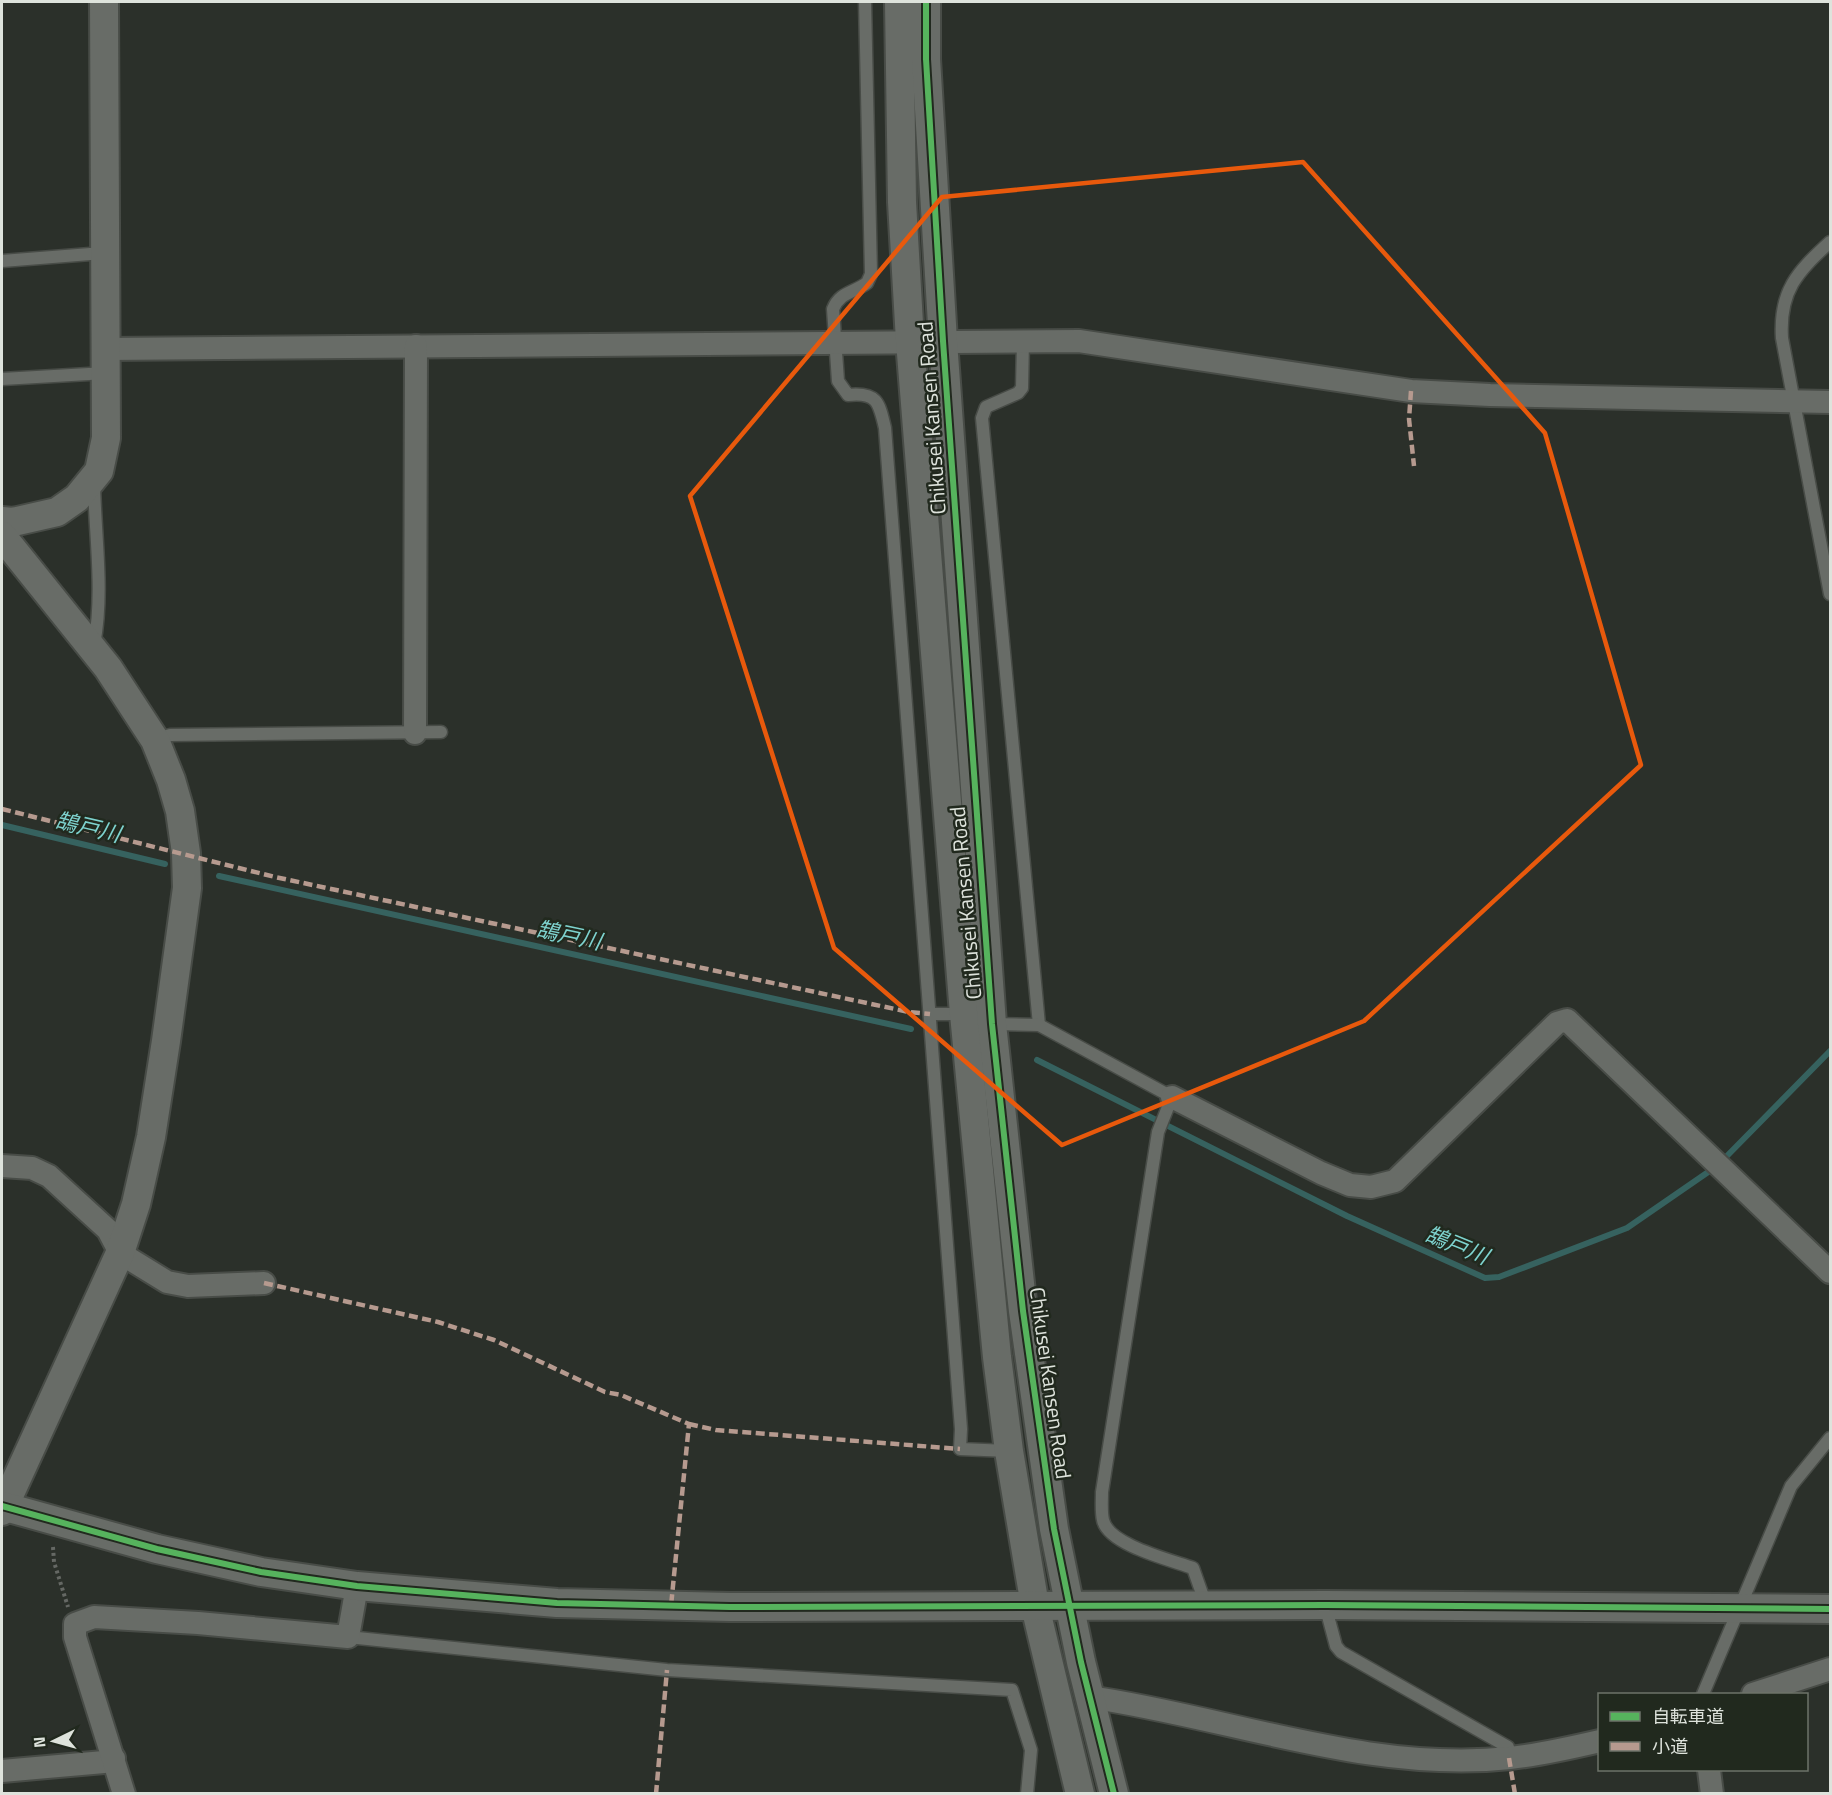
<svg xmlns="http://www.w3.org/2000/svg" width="1832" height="1795" font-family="'Titillium Web','Noto Sans JP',sans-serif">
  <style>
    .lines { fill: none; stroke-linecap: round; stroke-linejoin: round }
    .stream { stroke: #36625f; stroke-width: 6 }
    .service-casing { stroke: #484c47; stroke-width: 15 }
    .minor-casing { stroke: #484c47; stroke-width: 26 }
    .tertiary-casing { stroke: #484c47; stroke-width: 32 }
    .path { stroke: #656864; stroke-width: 4; stroke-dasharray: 3 3; stroke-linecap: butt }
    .service { stroke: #686c67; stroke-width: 12 }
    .minor { stroke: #686c67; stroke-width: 22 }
    .tertiary { stroke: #686c67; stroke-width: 28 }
    .quiet { stroke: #b69a8f; stroke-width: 4.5; stroke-dasharray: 9 4.5; stroke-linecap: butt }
    .cycleway-casing { stroke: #21291e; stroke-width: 10 }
    .cycleway { stroke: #56b35d; stroke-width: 6 }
    .marked { fill: none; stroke: #e8590c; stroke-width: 4.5; stroke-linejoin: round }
    .labels { text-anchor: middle; stroke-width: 5; stroke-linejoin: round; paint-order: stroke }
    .street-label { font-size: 21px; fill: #dee3dc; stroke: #21291e }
    .water-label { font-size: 22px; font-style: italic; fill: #7ed3cf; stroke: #21291e }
  </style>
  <rect width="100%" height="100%" fill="#2b302a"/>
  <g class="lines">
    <!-- stream -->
    <g class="stream">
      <path d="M 2,825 L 165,864"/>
      <path d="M 219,876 L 911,1029"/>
      <path d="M 1037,1060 L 1347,1216 L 1485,1278 L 1499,1277 L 1627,1228 L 1714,1168"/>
      <path d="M 1722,1161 L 1830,1051"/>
    </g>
    <!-- service casing -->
    <g class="service-casing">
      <g id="service">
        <path d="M 865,2 L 871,274 L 867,283 C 853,293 840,292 833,309 L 838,381 L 848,395 C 877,392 879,402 885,428 L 961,1429 L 960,1449 L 1009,1451"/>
        <path d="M 1830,242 C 1797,272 1779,291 1782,338 L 1830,594"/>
        <path d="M 2,261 L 103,253"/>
        <path d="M 1023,341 L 1022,388 L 1018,393 L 986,407 L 982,418 L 1039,1025"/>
        <path d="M 2,379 L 106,373"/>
        <path d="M 94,645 C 104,592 95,537 94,483"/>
        <path d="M 155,740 L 170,735 L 441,732"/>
        <path d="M 930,1014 L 964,1014"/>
        <path d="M 992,1024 L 1039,1025 L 1172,1097 L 1158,1132 L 1102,1492 C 1102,1501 1101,1512 1103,1520 C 1108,1545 1171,1560 1193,1568 L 1206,1605"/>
        <path d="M 1325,1605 L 1336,1646 L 1341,1652 L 1508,1747 L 1509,1758"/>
        <path d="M 348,1637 L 667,1670 L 1012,1690 L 1031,1750 L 1027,1794"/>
        <path d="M 1703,1694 L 1791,1486 L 1830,1438"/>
      </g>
    </g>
    <!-- minor casing -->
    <g class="minor-casing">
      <g id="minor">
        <path d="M 106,349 L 1079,341 L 1411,391 L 1490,395 L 1830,402"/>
        <path d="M 415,733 L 416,346"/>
        <path d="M 1172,1097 L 1321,1173 L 1350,1185 L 1371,1187 L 1395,1181 L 1557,1023 L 1567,1020 L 1830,1272"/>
        <path d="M 2,1166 L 32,1168 L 49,1176 L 108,1230 L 120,1253 L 167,1282 L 188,1286 L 264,1283"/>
        <path d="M 1753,1694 L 1830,1669"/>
        <path d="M 1089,1697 C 1228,1717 1368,1773 1510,1758 C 1540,1755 1570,1748 1600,1741"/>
        <path d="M 1709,1770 L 1712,1794"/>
        <path d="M 2,1771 L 104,1762 L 114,1758"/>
        <path d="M 124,1794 L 75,1637 L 75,1624 L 94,1617 L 198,1623 L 348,1637 L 357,1586"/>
      </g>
    </g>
    <!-- tertiary casing -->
    <g class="tertiary-casing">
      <g id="tertiary">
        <path d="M 899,2 L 902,202 L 910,341 L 964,1014 L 997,1357 L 1009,1451 L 1035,1606 L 1080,1794"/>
        <path d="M 926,2 L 926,59 L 943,341 L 992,1024 L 1023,1311 L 1054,1529 L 1081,1662 L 1114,1794"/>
        <path d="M 2,521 L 13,522 L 57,512 L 77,498 L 99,471 L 106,438 L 104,2"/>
        <path d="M 2,536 L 108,668 L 155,740 L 171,780 L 180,811 L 186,853 L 187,888 L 166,1041 L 151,1137 L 136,1204 L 120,1253 L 2,1511"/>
        <path d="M 2,1506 L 157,1549 L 261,1572 L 357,1586 L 557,1603 L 730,1607 L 1325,1605 L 1830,1609"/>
      </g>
    </g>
    <!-- path -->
    <path class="path" d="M 53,1547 L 54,1562 L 68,1607"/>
    <!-- service -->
    <use href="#service" class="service"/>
    <!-- minor -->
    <use href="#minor" class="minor"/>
    <!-- tertiary -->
    <use href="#tertiary" class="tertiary"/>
    <!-- quiet -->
    <g class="quiet">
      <path d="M 1411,391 L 1409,419 L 1414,466"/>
      <path d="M 2,809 L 275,877 L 909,1012 L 930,1014"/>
      <path d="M 264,1283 L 438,1322 L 494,1340 L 605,1392 L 621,1395 L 689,1424 L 671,1606"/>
      <path d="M 689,1424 L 716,1430 L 960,1449"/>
      <path d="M 1509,1758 L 1515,1794"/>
      <path d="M 656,1794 L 667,1670"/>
    </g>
    <!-- cycleway casing -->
    <g class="cycleway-casing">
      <g id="cycleway">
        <path d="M 926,2 L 926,59 L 943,341 L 992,1024 L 1023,1311 L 1054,1529 L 1081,1662 L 1114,1794"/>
        <path d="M 2,1506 L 157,1549 L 261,1572 L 357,1586 L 557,1603 L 730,1607 L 1325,1605 L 1830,1609"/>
      </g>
    </g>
    <!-- cycleway -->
    <use href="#cycleway" class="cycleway"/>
  </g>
  <!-- marked area -->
  <path class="marked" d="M 1303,162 L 1545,433 L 1641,765 L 1364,1021 L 1062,1145 L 834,948 L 690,496 L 942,197 Z"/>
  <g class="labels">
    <!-- street labels -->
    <g class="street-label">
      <text transform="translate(932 418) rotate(-94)" y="7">Chikusei Kansen Road</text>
      <text transform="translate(966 903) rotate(-95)" y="7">Chikusei Kansen Road</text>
      <text transform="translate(1050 1383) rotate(82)" y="7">Chikusei Kansen Road</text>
    </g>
    <!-- water labels -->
    <g class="water-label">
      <text transform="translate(88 827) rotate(13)" y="8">鵠戸川</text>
      <text transform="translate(569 935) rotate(12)" y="8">鵠戸川</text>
      <text transform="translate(1457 1245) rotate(22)" y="8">鵠戸川</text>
    </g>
  </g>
  <!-- border -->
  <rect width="1832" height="1795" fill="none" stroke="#dee3dc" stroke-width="6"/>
  <!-- legend -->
  <rect x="1598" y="1693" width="210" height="78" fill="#21291e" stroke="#6d736a" stroke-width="1.5"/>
  <rect x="1610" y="1712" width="30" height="9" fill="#56b35d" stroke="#6d736a" stroke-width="1.5"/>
  <text x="1652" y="1723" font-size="18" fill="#dee3dc">自転車道</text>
  <rect x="1610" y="1742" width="30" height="9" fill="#b69a8f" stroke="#6d736a" stroke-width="1.5"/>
  <text x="1652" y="1753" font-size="18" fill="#dee3dc">小道</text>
  <!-- north arrow -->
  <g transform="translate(54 1741) rotate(265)" stroke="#21291e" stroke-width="4.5" paint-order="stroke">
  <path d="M0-4.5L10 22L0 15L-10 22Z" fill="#dee3dc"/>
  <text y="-9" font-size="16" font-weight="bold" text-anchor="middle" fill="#dee3dc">N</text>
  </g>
</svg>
